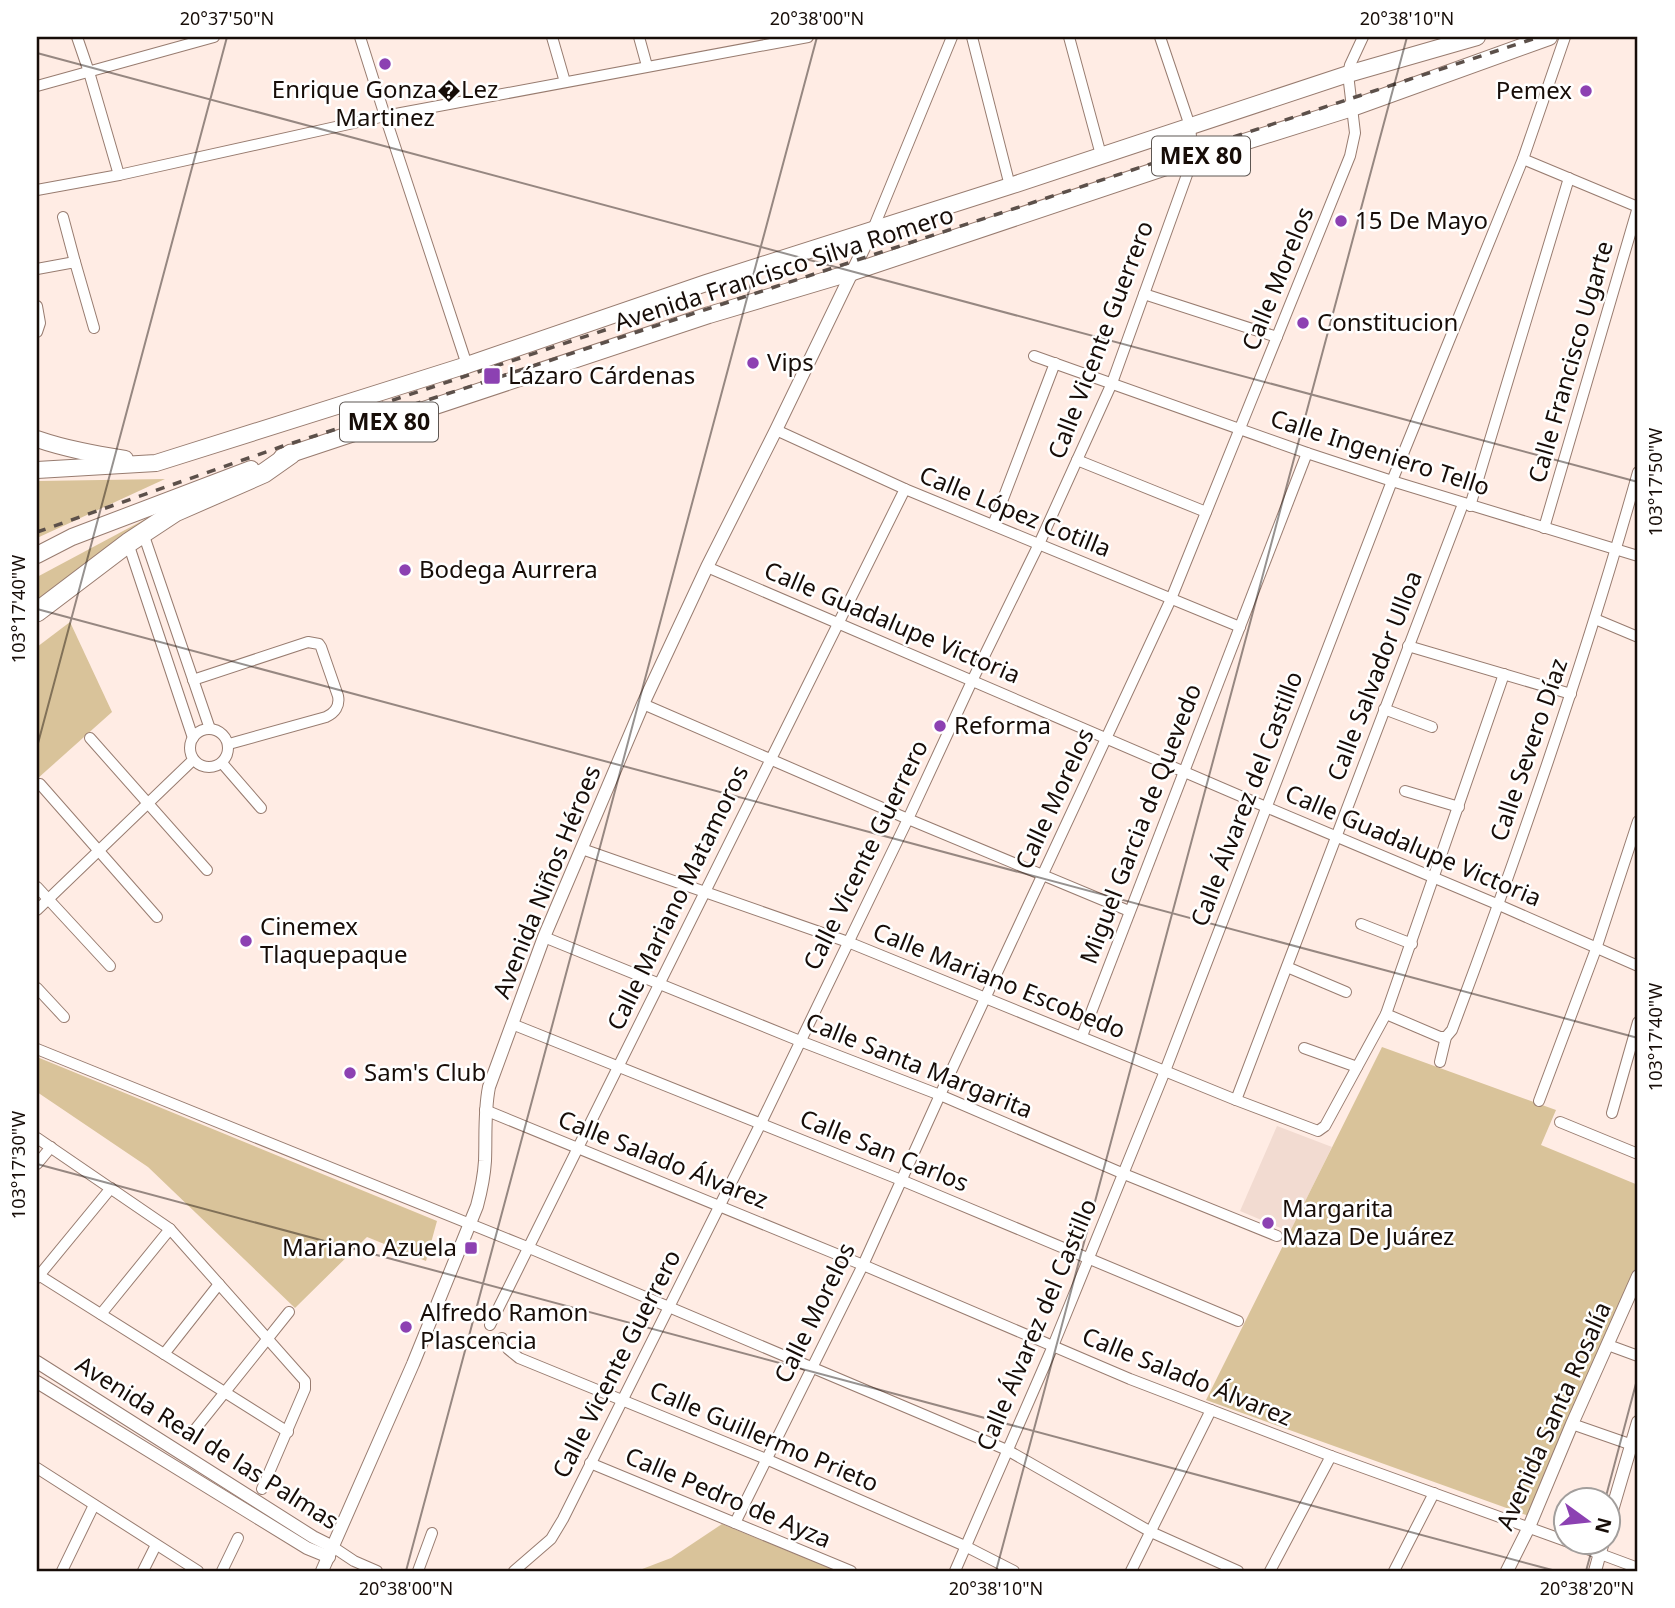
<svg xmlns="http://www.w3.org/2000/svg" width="1675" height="1608" font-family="'Noto Sans',sans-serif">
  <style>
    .built { fill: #f2dbd1 }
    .green { fill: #d9c39a }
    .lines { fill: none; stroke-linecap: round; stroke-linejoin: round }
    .minor-casing { stroke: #987c70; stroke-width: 12 }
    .tertiary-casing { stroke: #987c70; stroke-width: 14 }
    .primary-casing { stroke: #987c70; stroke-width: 18 }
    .motorway-casing { stroke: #987c70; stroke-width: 21 }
    .minor { stroke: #fff; stroke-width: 10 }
    .tertiary { stroke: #fff; stroke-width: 12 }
    .primary { stroke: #fff; stroke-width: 16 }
    .motorway { stroke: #fff; stroke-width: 19 }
    .rail { stroke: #5c504a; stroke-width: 3.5; stroke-dasharray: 9 9; stroke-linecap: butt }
    .ticks { fill: none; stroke: #170d08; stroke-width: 2; stroke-opacity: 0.45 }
    .poi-dot { fill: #8c41b2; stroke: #fff; stroke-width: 2.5 }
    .labels { text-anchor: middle; stroke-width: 5; stroke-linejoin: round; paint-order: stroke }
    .shield { fill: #fff; stroke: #5d5652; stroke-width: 2 }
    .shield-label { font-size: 23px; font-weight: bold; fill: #170d08 }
    .poi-label { font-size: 24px; fill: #170d08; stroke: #fff; text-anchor: start }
    .street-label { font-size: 24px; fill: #170d08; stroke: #fff }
    .neatline { fill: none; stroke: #170d08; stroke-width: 2.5 }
    .ticks-label { font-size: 18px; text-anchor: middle; fill: #170d08 }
  </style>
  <rect width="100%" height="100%" fill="#ffece4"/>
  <!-- built -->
  <path class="built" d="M 1277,1126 L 1332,1147 L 1290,1232 L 1240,1211 Z"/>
  <!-- green -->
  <g class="green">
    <path d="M 165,479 L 37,538 L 37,481 Z"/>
    <path d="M 168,507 L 37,603 L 37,577 Z"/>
    <path d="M 70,622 L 112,712 L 37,779 L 37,647 Z"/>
    <path d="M 1382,1047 L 1556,1110 L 1541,1145 L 1638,1185 L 1638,1263 L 1529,1516 L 1206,1400 Z"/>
    <path d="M 37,1057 L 437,1221 L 426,1261 L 367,1237 L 295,1308 L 148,1167 L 37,1092 Z"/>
    <path d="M 722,1524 L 837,1571 L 637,1571 L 671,1558 Z"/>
  </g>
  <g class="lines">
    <!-- minor casing -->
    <g class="minor-casing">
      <g id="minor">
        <path d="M 77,37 L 89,72 L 119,175"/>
        <path d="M 360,37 L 385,116 L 467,365"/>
        <path d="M 552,37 L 565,82"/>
        <path d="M 639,37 L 647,66"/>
        <path d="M 972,37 L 1010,186"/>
        <path d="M 1069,37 L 1101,155"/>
        <path d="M 37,86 L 214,37"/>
        <path d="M 1523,159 L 1638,207"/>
        <path d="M 37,190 L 119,175 L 385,116 L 808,37"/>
        <path d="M 63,217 L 75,262"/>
        <path d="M 873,229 L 952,37"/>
        <path d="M 37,269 L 75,262 L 94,328"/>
        <path d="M 1144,294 L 1277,337"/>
        <path d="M 37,306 L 40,323 L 37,332"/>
        <path d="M 1034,356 L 1307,453 L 1392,481 L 1638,556"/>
        <path d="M 776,430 L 905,489 L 1240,627"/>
        <path d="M 1077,460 L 1206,512"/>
        <path d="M 1470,506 L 1569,178"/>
        <path d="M 993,525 L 1055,363"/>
        <path d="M 1544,528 L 1638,207"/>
        <path d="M 143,533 L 210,729"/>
        <path d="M 128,543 L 193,738"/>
        <path d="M 707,567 L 1266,807 L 1499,905 L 1638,966"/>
        <path d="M 1595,619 L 1638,637"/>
        <path d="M 1408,646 L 1571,694"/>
        <path d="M 193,680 L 308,642 L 319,644 L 321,647 L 338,696 C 340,706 335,713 326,717 L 229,744"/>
        <path d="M 643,704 L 908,819 L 1129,911"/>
        <path d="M 1384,709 L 1432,727"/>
        <circle cx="209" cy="748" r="19"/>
        <path d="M 90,738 L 207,870"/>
        <path d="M 222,763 L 261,808"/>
        <path d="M 40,784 L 157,917"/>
        <path d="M 1405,791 L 1459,807"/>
        <path d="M 582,849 L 848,942 L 1236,1100 L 1318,1131 L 1325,1126 L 1386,1014 L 1504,674"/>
        <path d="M 37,887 L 110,966"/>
        <path d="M 37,910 L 193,760"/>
        <path d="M 1361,924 L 1412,944"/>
        <path d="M 544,937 L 800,1041 L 940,1095 L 1124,1174 L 1277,1236"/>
        <path d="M 1287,967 L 1346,992"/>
        <path d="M 37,988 L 64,1017"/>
        <path d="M 1386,1014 L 1440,1037 L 1446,1037"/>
        <path d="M 512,1024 L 901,1180 L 1238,1321"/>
        <path d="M 1082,1036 L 1307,453"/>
        <path d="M 1304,1048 L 1357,1067"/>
        <path d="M 37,1049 L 527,1247 L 1007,1450 L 1151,1532 L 1238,1571"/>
        <path d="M 1440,1062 L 1446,1037 L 1452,1030 C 1521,846 1585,661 1638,472"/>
        <path d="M 1236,1100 L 1463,504"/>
        <path d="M 1539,1101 L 1596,949 L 1638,821"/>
        <path d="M 485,1110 L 863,1265 L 1130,1379 L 1331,1456 L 1566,1541"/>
        <path d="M 1612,1113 L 1638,1022"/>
        <path d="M 1560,1122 L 1638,1154"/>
        <path d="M 37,1138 L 170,1229 L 305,1381 L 305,1389 L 262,1489"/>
        <path d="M 37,1164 L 51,1147"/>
        <path d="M 37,1274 L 288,1432"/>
        <path d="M 37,1278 L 111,1188"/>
        <path d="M 101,1314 L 170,1229"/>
        <path d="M 490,1325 L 905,489"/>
        <path d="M 502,1338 L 508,1349 L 519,1358 L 766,1459 L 965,1546 L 1014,1571"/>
        <path d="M 1608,1345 L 1638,1356"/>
        <path d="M 164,1354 L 219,1284"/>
        <path d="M 1572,1424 L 1638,1447"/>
        <path d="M 193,1432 L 289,1312"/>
        <path d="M 590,1463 L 851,1571"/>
        <path d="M 37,1468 L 198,1571"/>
        <path d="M 735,1523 L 863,1265 L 940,1095 L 1171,599 L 1350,156 L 1355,133 L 1348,74 L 1350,65 L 1363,37"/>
        <path d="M 1568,1542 L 1638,1568"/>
        <path d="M 333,1547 L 354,1561 L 377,1571"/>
        <path d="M 62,1571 L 94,1505"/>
        <path d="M 143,1571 L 156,1545"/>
        <path d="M 222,1571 L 238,1538"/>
        <path d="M 418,1571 L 432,1533"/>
        <path d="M 514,1571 L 551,1539 L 563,1519 L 761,1123 L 908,819 L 972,681 L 1039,544 L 1112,383 L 1193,158 L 1190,126 L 1160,37"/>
        <path d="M 955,1571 L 1053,1346 L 1165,1071 L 1392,481 L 1523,159 L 1565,37"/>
        <path d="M 1131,1571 L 1211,1410"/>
        <path d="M 1270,1571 L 1331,1456"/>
        <path d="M 1394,1571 L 1434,1493"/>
      </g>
    </g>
    <!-- tertiary casing -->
    <g class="tertiary-casing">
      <g id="tertiary">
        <path d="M 37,1362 L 313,1537 L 333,1547"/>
        <path d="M 37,1382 L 307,1548 L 329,1557"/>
        <path d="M 1608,1524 L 1638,1422"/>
        <path d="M 322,1571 L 413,1364 L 477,1206 C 481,1191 484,1177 485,1161 C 486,1136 484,1112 489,1087 L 544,937 L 643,704 L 707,567 L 776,430 L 873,229"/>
        <path d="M 1507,1571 L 1529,1527 L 1572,1424 L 1638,1276"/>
        <path d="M 1595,1571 L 1603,1542"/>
      </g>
    </g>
    <!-- primary casing -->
    <g class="primary-casing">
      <g id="primary">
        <path d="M 37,439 C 66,449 95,454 125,459"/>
        <path d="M 282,457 L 709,315 L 853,272 L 1193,158 L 1352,108 L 1549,37"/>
        <path d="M 37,470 L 156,463 L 467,365 L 706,283 L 1010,186 L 1348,74 L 1477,37"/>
        <path d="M 37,555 L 72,537 L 251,469"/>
      </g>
    </g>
    <!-- motorway casing -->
    <g class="motorway-casing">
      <path id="motorway" d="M 37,612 L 128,543 L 175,512 L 264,473 L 291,454"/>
    </g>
    <!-- minor -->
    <use href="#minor" class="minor"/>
    <!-- tertiary -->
    <use href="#tertiary" class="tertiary"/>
    <!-- primary -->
    <use href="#primary" class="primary"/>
    <!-- motorway -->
    <use href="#motorway" class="motorway"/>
    <!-- rail -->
    <g class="rail">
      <path d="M 375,406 L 614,327"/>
      <path d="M 37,532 L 283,446 L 481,383 L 1539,37"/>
    </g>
  </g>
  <!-- ticks -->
  <path class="ticks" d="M 37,53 L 1638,482M 37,609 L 1638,1038M 37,747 L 227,37M 37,1164 L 1556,1571M 1605,1500 L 1638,1376M 406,1571 L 817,37M 996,1571 L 1407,37M 1586,1571 L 1594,1542"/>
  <!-- markers -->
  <g class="poi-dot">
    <circle cx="385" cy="64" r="7"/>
    <circle cx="1586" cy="91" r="7"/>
    <circle cx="1341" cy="221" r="7"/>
    <circle cx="1303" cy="323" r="7"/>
    <circle cx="753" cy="363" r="7"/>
    <rect x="483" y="367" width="18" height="18" rx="3.5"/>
    <circle cx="405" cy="570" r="7"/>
    <circle cx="940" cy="726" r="7"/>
    <circle cx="246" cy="941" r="7"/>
    <circle cx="350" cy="1073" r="7"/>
    <circle cx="1268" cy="1223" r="7"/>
    <rect x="464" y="1241" width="14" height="14" rx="3.5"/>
    <circle cx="406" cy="1327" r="7"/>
  </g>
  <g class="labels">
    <!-- shield labels -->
    <g class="shield">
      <rect x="1152" y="136.5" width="98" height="39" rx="5"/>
      <rect x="340" y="402.5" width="98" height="39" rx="5"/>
    </g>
    <g class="shield-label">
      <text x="1201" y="164">MEX 80</text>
      <text x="389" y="430">MEX 80</text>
    </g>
    <!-- poi labels -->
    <g class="poi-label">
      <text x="385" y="98" text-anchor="middle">Enrique Gonza�Lez<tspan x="385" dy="28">Martinez</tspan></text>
      <text x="1572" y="99" text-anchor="end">Pemex</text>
      <text x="1355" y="229">15 De Mayo</text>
      <text x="1317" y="331">Constitucion</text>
      <text x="767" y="371">Vips</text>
      <text x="508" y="384">Lázaro Cárdenas</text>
      <text x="419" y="578">Bodega Aurrera</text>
      <text x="954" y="734">Reforma</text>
      <text x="260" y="935">Cinemex<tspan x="260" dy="28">Tlaquepaque</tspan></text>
      <text x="364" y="1081">Sam's Club</text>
      <text x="1282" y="1217">Margarita<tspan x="1282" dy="28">Maza De Juárez</tspan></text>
      <text x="457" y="1256" text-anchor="end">Mariano Azuela</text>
      <text x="420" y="1321">Alfredo Ramon<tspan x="420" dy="28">Plascencia</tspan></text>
    </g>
    <!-- street labels -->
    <g class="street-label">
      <text transform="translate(784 269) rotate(-18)" y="8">Avenida Francisco Silva Romero</text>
      <text transform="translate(1278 279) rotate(-68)" y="8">Calle Morelos</text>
      <text transform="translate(1101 340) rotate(-69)" y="8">Calle Vicente Guerrero</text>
      <text transform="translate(1571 362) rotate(-74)" y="8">Calle Francisco Ugarte</text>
      <text transform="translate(1380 453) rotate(18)" y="8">Calle Ingeniero Tello</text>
      <text transform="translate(1015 512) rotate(22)" y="8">Calle López Cotilla</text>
      <text transform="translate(892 623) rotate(23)" y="8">Calle Guadalupe Victoria</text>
      <text transform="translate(1375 676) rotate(-69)" y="8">Calle Salvador Ulloa</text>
      <text transform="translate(1529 750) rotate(-71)" y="8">Calle Severo Díaz</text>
      <text transform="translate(1055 799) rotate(-65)" y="8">Calle Morelos</text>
      <text transform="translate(1247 799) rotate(-69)" y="8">Calle Álvarez del Castillo</text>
      <text transform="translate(1141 824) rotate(-69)" y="8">Miguel Garcia de Quevedo</text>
      <text transform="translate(1413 846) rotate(23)" y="8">Calle Guadalupe Victoria</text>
      <text transform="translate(866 855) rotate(-64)" y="8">Calle Vicente Guerrero</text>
      <text transform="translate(547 882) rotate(-68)" y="8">Avenida Niños Héroes</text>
      <text transform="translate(678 898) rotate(-64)" y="8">Calle Mariano Matamoros</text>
      <text transform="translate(999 981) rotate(22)" y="8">Calle Mariano Escobedo</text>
      <text transform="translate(919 1066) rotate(22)" y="8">Calle Santa Margarita</text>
      <text transform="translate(884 1151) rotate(22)" y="8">Calle San Carlos</text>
      <text transform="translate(663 1160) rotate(22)" y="8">Calle Salado Álvarez</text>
      <text transform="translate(815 1313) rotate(-64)" y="8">Calle Morelos</text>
      <text transform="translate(1037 1325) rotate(-67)" y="8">Calle Álvarez del Castillo</text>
      <text transform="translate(617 1364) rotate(-63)" y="8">Calle Vicente Guerrero</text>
      <text transform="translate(1187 1377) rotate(22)" y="8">Calle Salado Álvarez</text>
      <text transform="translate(1554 1416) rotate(-66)" y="8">Avenida Santa Rosalía</text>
      <text transform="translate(764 1437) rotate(23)" y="8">Calle Guillermo Prieto</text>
      <text transform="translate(207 1443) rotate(32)" y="8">Avenida Real de las Palmas</text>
      <text transform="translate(728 1498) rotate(23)" y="8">Calle Pedro de Ayza</text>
    </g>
  </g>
  <!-- border -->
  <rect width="1675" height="1608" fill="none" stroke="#ffffff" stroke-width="77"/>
  <!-- north arrow -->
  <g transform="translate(1587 1521) rotate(105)"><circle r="33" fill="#ffffff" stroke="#a29e9c" stroke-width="2"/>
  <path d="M0-5L12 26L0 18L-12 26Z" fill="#8c41b2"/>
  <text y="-10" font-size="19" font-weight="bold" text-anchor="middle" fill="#170d08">N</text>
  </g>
  <rect x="38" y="38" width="1598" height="1532" class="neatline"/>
  <g class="ticks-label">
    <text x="227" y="25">20°37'50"N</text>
    <text x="817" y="25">20°38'00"N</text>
    <text x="1407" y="25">20°38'10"N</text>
    <text transform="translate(1656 482) rotate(-90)" y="6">103°17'50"W</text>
    <text transform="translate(19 609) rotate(-90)" y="6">103°17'40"W</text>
    <text transform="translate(1656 1037) rotate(-90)" y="6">103°17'40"W</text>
    <text transform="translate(19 1165) rotate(-90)" y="6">103°17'30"W</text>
    <text x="406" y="1595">20°38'00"N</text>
    <text x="996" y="1595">20°38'10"N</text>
    <text x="1587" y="1595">20°38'20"N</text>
  </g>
</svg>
